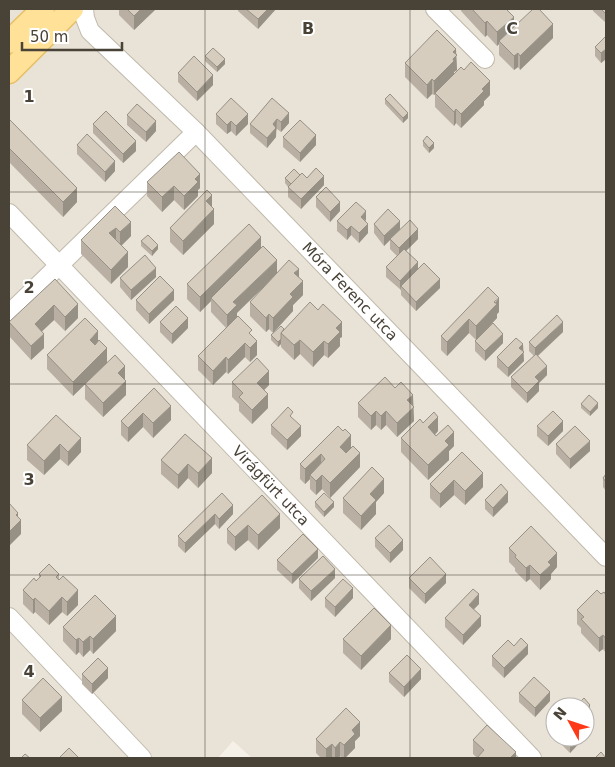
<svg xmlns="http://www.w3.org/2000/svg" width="615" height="767" font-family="'DejaVu Sans',sans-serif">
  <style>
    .residential { fill: #e9e3d7; fill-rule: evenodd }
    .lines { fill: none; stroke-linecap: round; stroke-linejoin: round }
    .minor-casing { stroke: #c0b9ab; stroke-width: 20 }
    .major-casing { stroke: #e6bf65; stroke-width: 25 }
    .minor { stroke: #fff; stroke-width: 18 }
    .major { stroke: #ffe197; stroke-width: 22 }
    .wall { fill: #b9b0a3 }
    .shaded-wall { fill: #969085 }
    .building { fill: #d7cdbe; stroke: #969085 }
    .grid { fill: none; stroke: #494237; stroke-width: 1; stroke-opacity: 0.55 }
    .labels { text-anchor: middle; stroke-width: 4; stroke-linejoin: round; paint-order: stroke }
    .street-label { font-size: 15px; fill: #494237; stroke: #fff }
    .grid-label { font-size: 16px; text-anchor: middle; font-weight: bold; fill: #494237; stroke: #fff; stroke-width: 4; stroke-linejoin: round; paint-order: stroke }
  </style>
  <rect width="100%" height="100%" fill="#f5f1e9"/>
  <!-- residential -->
  <path class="residential" d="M 9,9 L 606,9 L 606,758 L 252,758 L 233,741 L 218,758 L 9,758 ZM 555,707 L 585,707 L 585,737 L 555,737 Z"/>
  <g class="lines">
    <!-- minor casing -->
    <g class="minor-casing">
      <g id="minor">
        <path id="s1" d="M 84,9 L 85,18 L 90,31 L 196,132 L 606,557"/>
        <path d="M 435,9 L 485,59"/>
        <path id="s2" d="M 9,213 L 532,758"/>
        <path d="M 9,314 L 196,132"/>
        <path d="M 9,617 L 142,758"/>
      </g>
    </g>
    <!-- major casing -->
    <g class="major-casing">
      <g id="major">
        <path d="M 9,42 L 43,9"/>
        <path d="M 9,72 L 72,9"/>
      </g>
    </g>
    <!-- minor -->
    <use href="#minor" class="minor"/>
    <!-- major -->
    <use href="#major" class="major"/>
  </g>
  <!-- wall -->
  <g class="wall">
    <path d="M 119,9 L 156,9 L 134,30 L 119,15 Z"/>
    <path d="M 238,9 L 276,9 L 258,29 L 238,11 Z"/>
    <path d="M 461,9 L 506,9 L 514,27 L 553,38 L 520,70 L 518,67 L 514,70 L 499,55 L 499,44 L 497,46 L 487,35 L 485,37 L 461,11 Z"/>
    <path d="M 593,9 L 606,9 L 606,23 L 593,11 Z"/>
    <path d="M 606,36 L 606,60 L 606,59 L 601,63 L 595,56 L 595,47 Z"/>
    <path d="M 456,55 L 457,70 L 454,72 L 454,73 L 490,95 L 484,101 L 484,105 L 461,128 L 456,123 L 454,126 L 435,107 L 435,95 L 434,95 L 432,94 L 427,99 L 405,77 L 405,63 Z"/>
    <path d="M 205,56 L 225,64 L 217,72 L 205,61 Z"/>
    <path d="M 178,73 L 213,85 L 197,101 L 178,82 Z"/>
    <path d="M 272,98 L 289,123 L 281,132 L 277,129 L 276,130 L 276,137 L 267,148 L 250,133 L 250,124 Z"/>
    <path d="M 385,99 L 408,118 L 403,123 L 385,104 Z"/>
    <path d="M 216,114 L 248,124 L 236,136 L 231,131 L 227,134 L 216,124 Z"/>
    <path d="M 127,115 L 156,131 L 146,142 L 127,125 Z"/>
    <path d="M 9,119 L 77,202 L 63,217 L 9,162 Z"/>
    <path d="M 93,124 L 136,151 L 123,163 L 93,133 Z"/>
    <path d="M 283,137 L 316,145 L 300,162 L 283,147 Z"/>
    <path d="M 423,141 L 434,148 L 429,153 L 423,146 Z"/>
    <path d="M 77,145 L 115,171 L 105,182 L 77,154 Z"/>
    <path d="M 300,175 L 324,185 L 301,209 L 288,197 L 288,187 L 285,183 L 285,178 Z"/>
    <path d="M 147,182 L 200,188 L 198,190 L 198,196 L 184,210 L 174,200 L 162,212 L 147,196 Z"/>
    <path d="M 316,197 L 340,211 L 330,222 L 316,207 Z"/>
    <path d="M 115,206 L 131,236 L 121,246 L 128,267 L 111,284 L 81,254 L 81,240 Z"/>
    <path d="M 212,207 L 214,224 L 183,255 L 170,242 L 170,228 Z"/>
    <path d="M 337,221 L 366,221 L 368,233 L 359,243 L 351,235 L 347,240 L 337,231 Z"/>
    <path d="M 374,224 L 400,229 L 418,239 L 406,251 L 418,268 L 440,288 L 416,311 L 401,295 L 401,290 L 386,277 L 386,267 L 397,256 L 390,249 L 390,240 L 384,246 L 374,233 Z"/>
    <path d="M 141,241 L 158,249 L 152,256 L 141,246 Z"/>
    <path d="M 156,277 L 131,300 L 120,287 L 120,278 Z"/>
    <path d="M 299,277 L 303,295 L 293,305 L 293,311 L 273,333 L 269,329 L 266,332 L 250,316 L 250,302 Z"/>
    <path d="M 55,279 L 78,318 L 65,331 L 54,320 L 42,331 L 44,348 L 31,360 L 9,336 L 9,322 Z"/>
    <path d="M 187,284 L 237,313 L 237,317 L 252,336 L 257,355 L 250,362 L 245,357 L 228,374 L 226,372 L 213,385 L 198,370 L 198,356 L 226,328 L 211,312 L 211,301 L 200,312 L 187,299 Z"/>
    <path d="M 488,287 L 499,312 L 497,314 L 497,318 L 476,340 L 469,333 L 447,356 L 441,350 L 441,336 Z"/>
    <path d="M 136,300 L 174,300 L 149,324 L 136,310 Z"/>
    <path d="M 160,322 L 188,328 L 172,344 L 160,332 Z"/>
    <path d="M 284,329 L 342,337 L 340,338 L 340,346 L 328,358 L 324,355 L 313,367 L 300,354 L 294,360 L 281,347 L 281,344 L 278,347 L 271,340 L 271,335 Z"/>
    <path d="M 563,332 L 538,356 L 547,375 L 539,383 L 539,391 L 527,403 L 511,387 L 511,377 L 534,356 L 529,351 L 529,342 Z"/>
    <path d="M 98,341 L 107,363 L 125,380 L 126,395 L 103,417 L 85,399 L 85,384 L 97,372 L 73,396 L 47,369 L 47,355 Z"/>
    <path d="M 475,341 L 503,343 L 485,361 L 475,351 Z"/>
    <path d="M 523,351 L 524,361 L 508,377 L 497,367 L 497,357 Z"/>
    <path d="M 232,382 L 269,385 L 264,390 L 268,408 L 252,424 L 239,411 L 239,404 L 232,397 Z"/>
    <path d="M 154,388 L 171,420 L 153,438 L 143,427 L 128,442 L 121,435 L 121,421 Z"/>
    <path d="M 358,403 L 413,406 L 414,421 L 397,437 L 386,425 L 381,430 L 376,425 L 371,430 L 358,417 Z"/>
    <path d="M 581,404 L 598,408 L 590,416 L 581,408 Z"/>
    <path d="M 423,423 L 438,431 L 435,435 L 436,436 L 454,446 L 449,451 L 449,460 L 428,480 L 401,452 L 401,438 Z"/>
    <path d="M 271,425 L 301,436 L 287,450 L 271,434 Z"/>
    <path d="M 338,426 L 351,448 L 360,467 L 330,498 L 322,489 L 316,495 L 310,489 L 310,479 L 305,484 L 300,479 L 300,464 Z"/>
    <path d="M 537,426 L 563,431 L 548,446 L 537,436 Z"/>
    <path d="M 185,434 L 212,473 L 198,488 L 188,478 L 178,489 L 161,474 L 161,460 Z"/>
    <path d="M 81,438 L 81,452 L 68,466 L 60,459 L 44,475 L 27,460 L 27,445 Z"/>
    <path d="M 556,444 L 590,451 L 570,469 L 556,454 Z"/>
    <path d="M 462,452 L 483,487 L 465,505 L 454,495 L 440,508 L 430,498 L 430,484 Z"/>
    <path d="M 606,474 L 606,491 L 603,487 L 603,478 Z"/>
    <path d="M 222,493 L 233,514 L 219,529 L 215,524 L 185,553 L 178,546 L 178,536 Z"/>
    <path d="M 384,493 L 376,502 L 376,514 L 361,530 L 343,513 L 343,498 Z"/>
    <path d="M 262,495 L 280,528 L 258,550 L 248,540 L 235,551 L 227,543 L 227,529 Z"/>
    <path d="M 485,500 L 508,502 L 493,517 L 485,509 Z"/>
    <path d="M 315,502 L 334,507 L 324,517 L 315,507 Z"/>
    <path d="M 375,538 L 403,550 L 390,563 L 375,547 Z"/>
    <path d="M 509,548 L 557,567 L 551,574 L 551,579 L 540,590 L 530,579 L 526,582 L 515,571 L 515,568 L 509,562 Z"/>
    <path d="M 318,558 L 292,584 L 277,570 L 277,560 Z"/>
    <path d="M 39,574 L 59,574 L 59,580 L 78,605 L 67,616 L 62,612 L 49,625 L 35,612 L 33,614 L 23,604 L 23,590 L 36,581 L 39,578 Z"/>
    <path d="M 335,578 L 311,601 L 299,588 L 299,579 Z"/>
    <path d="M 409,578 L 446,583 L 425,604 L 409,588 Z"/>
    <path d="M 601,594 L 606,595 L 606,653 L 603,649 L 599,652 L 581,633 L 581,628 L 577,624 L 577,610 Z"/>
    <path d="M 325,598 L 353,598 L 335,617 L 325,607 Z"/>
    <path d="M 479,604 L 474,609 L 481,626 L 463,645 L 445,627 L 445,618 Z"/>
    <path d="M 63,627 L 116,631 L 93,654 L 90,650 L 83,657 L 79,652 L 76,655 L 63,641 Z"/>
    <path d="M 343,639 L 391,639 L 361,670 L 343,653 Z"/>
    <path d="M 514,646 L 528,654 L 504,678 L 492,666 L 492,656 Z"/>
    <path d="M 389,673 L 421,679 L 404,697 L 389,682 Z"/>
    <path d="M 82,674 L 108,678 L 92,694 L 82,684 Z"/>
    <path d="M 519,693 L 550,701 L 535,717 L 519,702 Z"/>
    <path d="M 22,700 L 62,711 L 40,732 L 22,714 Z"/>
    <path d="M 555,727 L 555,737 L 584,737 L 584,738 L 570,753 L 554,737 L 554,728 Z"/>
    <path d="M 360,736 L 355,741 L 355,748 L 345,758 L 342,758 L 340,756 L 339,758 L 321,758 L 316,753 L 316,739 Z"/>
    <path d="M 473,740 L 516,758 L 477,758 L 473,754 Z"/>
  </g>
  <!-- shaded-wall -->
  <g class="shaded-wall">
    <path d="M 141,9 L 156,9 L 134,30 L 134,16 Z"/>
    <path d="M 268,9 L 276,9 L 258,29 L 258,19 Z"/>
    <path d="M 514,17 L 514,31 L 499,41 L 499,44 L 497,46 L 497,32 Z"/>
    <path d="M 487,21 L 487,35 L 485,37 L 485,23 Z"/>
    <path d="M 553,24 L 553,38 L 520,70 L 520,56 Z"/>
    <path d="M 456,49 L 457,70 L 454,72 L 454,75 L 435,93 L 434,95 L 434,81 L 453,52 Z"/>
    <path d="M 606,49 L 606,59 L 601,63 L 601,53 Z"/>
    <path d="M 518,53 L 518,67 L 514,70 L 514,56 Z"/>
    <path d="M 225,59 L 225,64 L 217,72 L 217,67 Z"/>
    <path d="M 213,75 L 213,85 L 197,101 L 197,92 Z"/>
    <path d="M 432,79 L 432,94 L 427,99 L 427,85 Z"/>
    <path d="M 490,81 L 490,95 L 484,101 L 484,105 L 461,128 L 461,114 L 482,89 Z"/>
    <path d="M 456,109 L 456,123 L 454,126 L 454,112 Z"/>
    <path d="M 289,113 L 289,123 L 281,132 L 281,122 Z"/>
    <path d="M 408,113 L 408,118 L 403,123 L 403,118 Z"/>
    <path d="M 248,114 L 248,124 L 236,136 L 236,126 Z"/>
    <path d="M 277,119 L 276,137 L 267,148 L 267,138 L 273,124 Z"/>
    <path d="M 156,121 L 156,131 L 146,142 L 146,132 Z"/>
    <path d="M 231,121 L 231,131 L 227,134 L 227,125 Z"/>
    <path d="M 316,135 L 316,145 L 300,162 L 300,153 Z"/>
    <path d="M 136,141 L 136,151 L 123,163 L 123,154 Z"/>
    <path d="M 434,143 L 434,148 L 429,153 L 429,148 Z"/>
    <path d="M 115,161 L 115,171 L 105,182 L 105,172 Z"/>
    <path d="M 200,174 L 200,188 L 198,190 L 198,196 L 184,210 L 184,196 L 195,179 Z"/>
    <path d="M 324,176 L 324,185 L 301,209 L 301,199 Z"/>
    <path d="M 174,186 L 174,200 L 162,212 L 162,197 Z"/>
    <path d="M 77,188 L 77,202 L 63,217 L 63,202 Z"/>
    <path d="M 212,195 L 212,210 L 206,201 Z"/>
    <path d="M 340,202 L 340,211 L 330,222 L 330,212 Z"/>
    <path d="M 214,209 L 214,224 L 183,255 L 183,241 Z"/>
    <path d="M 366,211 L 366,221 L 361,217 Z"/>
    <path d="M 400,221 L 400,230 L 384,246 L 384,236 Z"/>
    <path d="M 131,222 L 131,236 L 120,247 L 120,232 Z"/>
    <path d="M 368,224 L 368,233 L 359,243 L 359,233 Z"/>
    <path d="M 351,226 L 351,235 L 347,240 L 347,230 Z"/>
    <path d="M 116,228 L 116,242 L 109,233 Z"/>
    <path d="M 418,229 L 418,239 L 399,258 L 399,248 Z"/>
    <path d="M 261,237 L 261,251 L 211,298 L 211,301 L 200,312 L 200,297 Z"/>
    <path d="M 158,245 L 158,249 L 152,256 L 152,251 Z"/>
    <path d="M 128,252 L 128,267 L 111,284 L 111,270 Z"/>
    <path d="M 277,260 L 277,274 L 237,313 L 237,320 L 227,329 L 227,315 L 233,302 Z"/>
    <path d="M 418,262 L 418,272 L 401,286 L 400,291 L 400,281 Z"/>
    <path d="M 156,268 L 156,277 L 131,300 L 131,290 Z"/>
    <path d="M 299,269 L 299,283 L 294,273 Z"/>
    <path d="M 10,274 L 10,284 L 9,285 L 9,275 Z"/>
    <path d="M 440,279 L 440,288 L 416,311 L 416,302 Z"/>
    <path d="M 303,281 L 303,295 L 293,305 L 293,311 L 273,333 L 273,318 L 290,294 Z"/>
    <path d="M 174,290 L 174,300 L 149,324 L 149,314 Z"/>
    <path d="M 499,298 L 499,312 L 497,314 L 497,318 L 476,340 L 476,326 Z"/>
    <path d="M 78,304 L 78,318 L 65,331 L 65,317 Z"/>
    <path d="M 54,305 L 54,320 L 35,338 L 35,324 Z"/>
    <path d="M 269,314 L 269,329 L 266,332 L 266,318 Z"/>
    <path d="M 188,318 L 188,328 L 172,344 L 172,334 Z"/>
    <path d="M 469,319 L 469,333 L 447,356 L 447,342 Z"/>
    <path d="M 342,322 L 342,337 L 340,338 L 340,346 L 328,358 L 328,344 L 336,328 Z"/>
    <path d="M 563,322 L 563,332 L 535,358 L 535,348 Z"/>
    <path d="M 98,331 L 98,346 L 90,354 L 90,340 Z"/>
    <path d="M 44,334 L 44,348 L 31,360 L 31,346 Z"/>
    <path d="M 503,334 L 503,343 L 485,361 L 485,351 Z"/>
    <path d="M 281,339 L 281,344 L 278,347 L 278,342 Z"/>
    <path d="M 300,340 L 300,354 L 294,360 L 294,345 Z"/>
    <path d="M 257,341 L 257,355 L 250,362 L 250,348 Z"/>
    <path d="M 324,341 L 324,355 L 313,367 L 313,352 Z"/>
    <path d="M 245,343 L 245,357 L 228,374 L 228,360 Z"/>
    <path d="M 523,344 L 524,361 L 508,377 L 508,368 L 519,348 Z"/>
    <path d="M 107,348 L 107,363 L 73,396 L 73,382 Z"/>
    <path d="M 226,357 L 226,372 L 213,385 L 213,371 Z"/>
    <path d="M 125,366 L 125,380 L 118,373 Z"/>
    <path d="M 547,366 L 547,375 L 539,383 L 539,391 L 527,403 L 527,393 L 535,377 Z"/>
    <path d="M 269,371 L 269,385 L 257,397 L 257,383 Z"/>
    <path d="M 126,381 L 126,395 L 103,417 L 103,403 Z"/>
    <path d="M 268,394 L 268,408 L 252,424 L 252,410 Z"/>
    <path d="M 413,395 L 414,421 L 397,437 L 397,423 L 407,400 Z"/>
    <path d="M 598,403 L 598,408 L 590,416 L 590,412 Z"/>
    <path d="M 171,406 L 171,420 L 153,438 L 153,423 Z"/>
    <path d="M 376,411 L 376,425 L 371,430 L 371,416 Z"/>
    <path d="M 386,411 L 386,425 L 381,430 L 381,416 Z"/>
    <path d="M 143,413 L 143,427 L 128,442 L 128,428 Z"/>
    <path d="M 438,417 L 438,431 L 428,442 L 428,427 Z"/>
    <path d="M 563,421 L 563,431 L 548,446 L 548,436 Z"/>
    <path d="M 301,426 L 301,436 L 287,450 L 287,440 Z"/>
    <path d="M 454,432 L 454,446 L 449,451 L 449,460 L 428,480 L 428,465 L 445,441 Z"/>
    <path d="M 351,435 L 351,449 L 340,461 L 340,447 Z"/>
    <path d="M 81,438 L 81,452 L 68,466 L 68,452 Z"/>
    <path d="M 590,441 L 590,451 L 570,469 L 570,459 Z"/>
    <path d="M 60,444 L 60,459 L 44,475 L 44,461 Z"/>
    <path d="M 360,453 L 360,467 L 330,498 L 330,483 Z"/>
    <path d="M 321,454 L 321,468 L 310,475 L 310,479 L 305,484 L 305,469 Z"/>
    <path d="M 212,458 L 212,473 L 198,488 L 198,473 Z"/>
    <path d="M 188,464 L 188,478 L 178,489 L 178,475 Z"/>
    <path d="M 483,473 L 483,487 L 465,505 L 465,491 Z"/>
    <path d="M 322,475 L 322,489 L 316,495 L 316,481 Z"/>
    <path d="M 384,479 L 384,493 L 376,502 L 376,514 L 361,530 L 361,516 L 370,494 Z"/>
    <path d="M 454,480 L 454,495 L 440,508 L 440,494 Z"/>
    <path d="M 508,492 L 508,502 L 493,517 L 493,508 Z"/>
    <path d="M 334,502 L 334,507 L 324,517 L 324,512 Z"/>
    <path d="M 233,505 L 233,514 L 219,529 L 219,519 Z"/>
    <path d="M 18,513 L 18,522 L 21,520 L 21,534 L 9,546 L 9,532 L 16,515 Z"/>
    <path d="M 215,514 L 215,524 L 185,553 L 185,543 Z"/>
    <path d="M 280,514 L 280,528 L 258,550 L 258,535 Z"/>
    <path d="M 248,525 L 248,540 L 235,551 L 235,537 Z"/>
    <path d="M 403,540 L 403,550 L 390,563 L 390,553 Z"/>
    <path d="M 318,549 L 318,558 L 292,584 L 292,574 Z"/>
    <path d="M 557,553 L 557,567 L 551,574 L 551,579 L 540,590 L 540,575 L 548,562 Z"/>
    <path d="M 530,565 L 530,579 L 526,582 L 526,568 Z"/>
    <path d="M 335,569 L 335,578 L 311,601 L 311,591 Z"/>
    <path d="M 446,574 L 446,583 L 425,604 L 425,594 Z"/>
    <path d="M 353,588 L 353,598 L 335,617 L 335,607 Z"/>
    <path d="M 78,590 L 78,605 L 67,616 L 67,602 Z"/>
    <path d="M 479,594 L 479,604 L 469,614 L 469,605 Z"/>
    <path d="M 62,597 L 62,612 L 49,625 L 49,611 Z"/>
    <path d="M 35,598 L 35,612 L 33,614 L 33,600 Z"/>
    <path d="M 116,616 L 116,631 L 93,654 L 93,639 Z"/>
    <path d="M 481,616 L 481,626 L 463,645 L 463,635 Z"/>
    <path d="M 391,625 L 391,639 L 361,670 L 361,656 Z"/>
    <path d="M 603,635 L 603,649 L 599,652 L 599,638 Z"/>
    <path d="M 90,636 L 90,650 L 83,657 L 83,642 Z"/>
    <path d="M 79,638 L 79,652 L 76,655 L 76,640 Z"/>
    <path d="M 528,645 L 528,654 L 504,678 L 504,668 Z"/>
    <path d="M 108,668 L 108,678 L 92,694 L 92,684 Z"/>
    <path d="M 421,669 L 421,679 L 404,697 L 404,687 Z"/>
    <path d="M 550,692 L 550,701 L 535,717 L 535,708 Z"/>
    <path d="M 62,697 L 62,711 L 40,732 L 40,718 Z"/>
    <path d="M 590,705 L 590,714 L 585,720 L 585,710 Z"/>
    <path d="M 360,722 L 360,736 L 355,741 L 355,748 L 345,758 L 344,758 L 344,745 L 352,730 Z"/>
    <path d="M 576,737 L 584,737 L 584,738 L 570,753 L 570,743 Z"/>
    <path d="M 340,742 L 340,756 L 339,758 L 335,758 L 335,748 Z"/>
    <path d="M 332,744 L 332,758 L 326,758 L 326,749 Z"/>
    <path d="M 516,752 L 516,758 L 510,758 Z"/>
  </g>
  <!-- building -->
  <g class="building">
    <path d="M 127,9 L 141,9 L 134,16 Z"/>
    <path d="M 246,9 L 268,9 L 258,19 Z"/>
    <path d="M 472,9 L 506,9 L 514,17 L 497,32 L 487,21 L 485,23 Z"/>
    <path d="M 533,9 L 539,9 L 553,24 L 520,56 L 518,53 L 514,56 L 499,41 Z"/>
    <path d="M 601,9 L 606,9 L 606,14 Z"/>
    <path d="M 437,30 L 456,49 L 453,52 L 457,55 L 453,59 L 454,61 L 434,81 L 432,79 L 427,85 L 405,63 Z"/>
    <path d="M 606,36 L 606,50 L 606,49 L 601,53 L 595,47 Z"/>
    <path d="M 213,48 L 225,59 L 217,67 L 205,56 Z"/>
    <path d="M 194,56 L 213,75 L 197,92 L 178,73 Z"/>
    <path d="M 471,62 L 490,81 L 482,89 L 484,91 L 461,114 L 456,109 L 454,112 L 435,93 L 461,67 L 464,70 Z"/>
    <path d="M 390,94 L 408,113 L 403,118 L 385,99 Z"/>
    <path d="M 231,98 L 248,114 L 236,126 L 231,121 L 227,125 L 216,114 Z"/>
    <path d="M 272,98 L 289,113 L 281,122 L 277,119 L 273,124 L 276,128 L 267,138 L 250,124 Z"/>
    <path d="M 137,104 L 156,121 L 146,132 L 127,115 Z"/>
    <path d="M 106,111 L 136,141 L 123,154 L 93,124 Z"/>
    <path d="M 9,119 L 77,188 L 63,202 L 9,148 Z"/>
    <path d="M 300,120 L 316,135 L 300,153 L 283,137 Z"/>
    <path d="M 87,134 L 115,161 L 105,172 L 77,145 Z"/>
    <path d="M 427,136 L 434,143 L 429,148 L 423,141 Z"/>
    <path d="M 179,152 L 200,174 L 195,179 L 198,182 L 184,196 L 174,186 L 162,197 L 147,182 Z"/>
    <path d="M 316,168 L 324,176 L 301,199 L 288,187 L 302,173 L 307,178 Z"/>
    <path d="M 294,169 L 300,175 L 291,184 L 285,178 Z"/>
    <path d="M 326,187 L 340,202 L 330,212 L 316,197 Z"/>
    <path d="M 207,190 L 212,195 L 206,201 L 214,209 L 183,241 L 170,228 Z"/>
    <path d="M 356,202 L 366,211 L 361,217 L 368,224 L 359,233 L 351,226 L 347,230 L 337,221 Z"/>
    <path d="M 115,206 L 131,222 L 120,232 L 116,228 L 109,233 L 128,252 L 111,270 L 81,240 Z"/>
    <path d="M 388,209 L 400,221 L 384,236 L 374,224 Z"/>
    <path d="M 410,220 L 418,229 L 399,248 L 390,239 Z"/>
    <path d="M 249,224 L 261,237 L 200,297 L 187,284 Z"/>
    <path d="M 148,235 L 158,245 L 152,251 L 141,241 Z"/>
    <path d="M 263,246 L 277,260 L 233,302 L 237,305 L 227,315 L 211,298 Z"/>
    <path d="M 404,249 L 418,262 L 400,281 L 386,267 Z"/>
    <path d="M 145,255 L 156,268 L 131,290 L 120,278 Z"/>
    <path d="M 289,260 L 299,269 L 294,273 L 303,281 L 290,294 L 293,297 L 273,318 L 269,314 L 266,318 L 250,302 Z"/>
    <path d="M 424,263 L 440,279 L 416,302 L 401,286 Z"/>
    <path d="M 160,276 L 174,290 L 149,314 L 136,300 Z"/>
    <path d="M 55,279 L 78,304 L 65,317 L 54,305 L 35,324 L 44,334 L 31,346 L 9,322 Z"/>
    <path d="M 488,287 L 499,298 L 494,302 L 497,304 L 476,326 L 469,319 L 447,342 L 441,336 Z"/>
    <path d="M 310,302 L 318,310 L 323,304 L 342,322 L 336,328 L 340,332 L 328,344 L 324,341 L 313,352 L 300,340 L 294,345 L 281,333 Z"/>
    <path d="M 176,306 L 188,318 L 172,334 L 160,322 Z"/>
    <path d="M 557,315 L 563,322 L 535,348 L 529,342 Z"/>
    <path d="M 238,316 L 252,330 L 249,333 L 257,341 L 250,348 L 245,343 L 228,360 L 226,357 L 213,371 L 198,356 Z"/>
    <path d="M 85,318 L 98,331 L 90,340 L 95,345 L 99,340 L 107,348 L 73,382 L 47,355 Z"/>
    <path d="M 493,323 L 503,334 L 485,351 L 475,341 Z"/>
    <path d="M 281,326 L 284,329 L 281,333 L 281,339 L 278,342 L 271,335 Z"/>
    <path d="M 516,338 L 523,344 L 519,348 L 524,352 L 508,368 L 497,357 Z"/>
    <path d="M 536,354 L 547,366 L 535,377 L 539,381 L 527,393 L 511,377 Z"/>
    <path d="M 115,355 L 125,366 L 118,373 L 126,381 L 103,403 L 85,384 Z"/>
    <path d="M 257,358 L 269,371 L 257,383 L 268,394 L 252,410 L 239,397 L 243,393 L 232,382 Z"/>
    <path d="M 385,377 L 395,388 L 401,382 L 413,395 L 407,400 L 414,407 L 397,423 L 386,411 L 381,416 L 376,411 L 371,416 L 358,403 Z"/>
    <path d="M 154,388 L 171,406 L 153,423 L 143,413 L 128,428 L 121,421 Z"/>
    <path d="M 589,395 L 598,403 L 590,412 L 581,404 Z"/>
    <path d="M 288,407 L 293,412 L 290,416 L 301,426 L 287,440 L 271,425 Z"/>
    <path d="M 553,411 L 563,421 L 548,436 L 537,426 Z"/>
    <path d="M 434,412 L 438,417 L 428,427 L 436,436 L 448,425 L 454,432 L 445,441 L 449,445 L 428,465 L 401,438 L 420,419 L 423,423 Z"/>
    <path d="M 56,415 L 81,438 L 68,452 L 60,444 L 44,461 L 27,445 Z"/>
    <path d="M 338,426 L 343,431 L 345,429 L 351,435 L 340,447 L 346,453 L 353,446 L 360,453 L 330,483 L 322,475 L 316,481 L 310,475 L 325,459 L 321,454 L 305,469 L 300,464 Z"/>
    <path d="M 575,426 L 590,441 L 570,459 L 556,444 Z"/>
    <path d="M 185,434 L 212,458 L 198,473 L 188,464 L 178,475 L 161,460 Z"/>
    <path d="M 462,452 L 483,473 L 465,491 L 454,480 L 440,494 L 430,484 Z"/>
    <path d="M 372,467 L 384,479 L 370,494 L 376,500 L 361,516 L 343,498 Z"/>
    <path d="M 606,474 L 606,482 L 603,478 Z"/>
    <path d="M 501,484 L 508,492 L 493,508 L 485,500 Z"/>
    <path d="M 222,493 L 233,505 L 219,519 L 215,514 L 185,543 L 178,536 Z"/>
    <path d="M 324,493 L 334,502 L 324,512 L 315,502 Z"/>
    <path d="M 262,495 L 280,514 L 258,535 L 248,525 L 235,537 L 227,529 Z"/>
    <path d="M 9,503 L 18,513 L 16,515 L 21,520 L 9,532 Z"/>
    <path d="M 389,525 L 403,540 L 390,553 L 375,538 Z"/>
    <path d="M 531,526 L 557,553 L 548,562 L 551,565 L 540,575 L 530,565 L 526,568 L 515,557 L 516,555 L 509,548 Z"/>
    <path d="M 303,534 L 318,549 L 292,574 L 277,560 Z"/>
    <path d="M 323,556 L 335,569 L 311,591 L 299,579 Z"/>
    <path d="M 430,557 L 446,574 L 425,594 L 409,578 Z"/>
    <path d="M 49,564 L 59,574 L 56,577 L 59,580 L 63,576 L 78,590 L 67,602 L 62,597 L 49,611 L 35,598 L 33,600 L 23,590 L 34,578 L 36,581 L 41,576 L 39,574 Z"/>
    <path d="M 343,579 L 353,588 L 335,607 L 325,598 Z"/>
    <path d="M 473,589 L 479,594 L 469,605 L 481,616 L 463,635 L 445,618 Z"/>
    <path d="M 597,590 L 601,594 L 604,592 L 606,595 L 606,639 L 603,635 L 599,638 L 581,619 L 584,617 L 577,610 Z"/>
    <path d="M 95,595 L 116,616 L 93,639 L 90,636 L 83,642 L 79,638 L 76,640 L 63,627 Z"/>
    <path d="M 374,608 L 391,625 L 361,656 L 343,639 Z"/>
    <path d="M 521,638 L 528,645 L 504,668 L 492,656 L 508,640 L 514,646 Z"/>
    <path d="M 407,655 L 421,669 L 404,687 L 389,673 Z"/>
    <path d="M 98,658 L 108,668 L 92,684 L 82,674 Z"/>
    <path d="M 534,677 L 550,692 L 535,708 L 519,693 Z"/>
    <path d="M 43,678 L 62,697 L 40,718 L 22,700 Z"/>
    <path d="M 584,698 L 590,705 L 585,710 L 585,707 L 575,707 Z"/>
    <path d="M 346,708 L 360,722 L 352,730 L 355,734 L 344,745 L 340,742 L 335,748 L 332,744 L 326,749 L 316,739 Z"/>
    <path d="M 487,725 L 516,752 L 510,758 L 477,758 L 484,750 L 473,740 Z"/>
    <path d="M 564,737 L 576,737 L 570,743 Z"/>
    <path d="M 69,748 L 79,758 L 59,758 Z"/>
    <path d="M 601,752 L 606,758 L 595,758 Z"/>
    <path d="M 25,754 L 30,758 L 21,758 Z"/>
  </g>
  <!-- grid -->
  <path class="grid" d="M 205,9 L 205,758M 410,9 L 410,758M 9,192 L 606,192M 9,384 L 606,384M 9,575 L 606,575"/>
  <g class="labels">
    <!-- street labels -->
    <g class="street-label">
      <text dy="5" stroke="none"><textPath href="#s1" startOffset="391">Móra Ferenc utca</textPath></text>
      <text dy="5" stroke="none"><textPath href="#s2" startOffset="378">Virágfürt utca</textPath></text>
    </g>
  </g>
  <g class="grid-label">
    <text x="308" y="34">B</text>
    <text x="512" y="34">C</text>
    <text x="29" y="102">1</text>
    <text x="29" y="293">2</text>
    <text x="29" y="485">3</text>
    <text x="29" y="677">4</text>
  </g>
  <!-- border -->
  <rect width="615" height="767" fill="none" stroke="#494237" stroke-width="20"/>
  <!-- north arrow -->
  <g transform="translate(570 722) rotate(310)"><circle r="24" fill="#ffffff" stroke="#b6b3af"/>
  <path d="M0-4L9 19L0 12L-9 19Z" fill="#fe3917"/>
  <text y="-8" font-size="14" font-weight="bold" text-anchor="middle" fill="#494237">N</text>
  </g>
  <!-- scale -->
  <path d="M22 42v8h100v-8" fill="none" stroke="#494237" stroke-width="2.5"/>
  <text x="30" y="42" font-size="15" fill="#494237" stroke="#ffffff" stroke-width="4" paint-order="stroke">50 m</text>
</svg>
